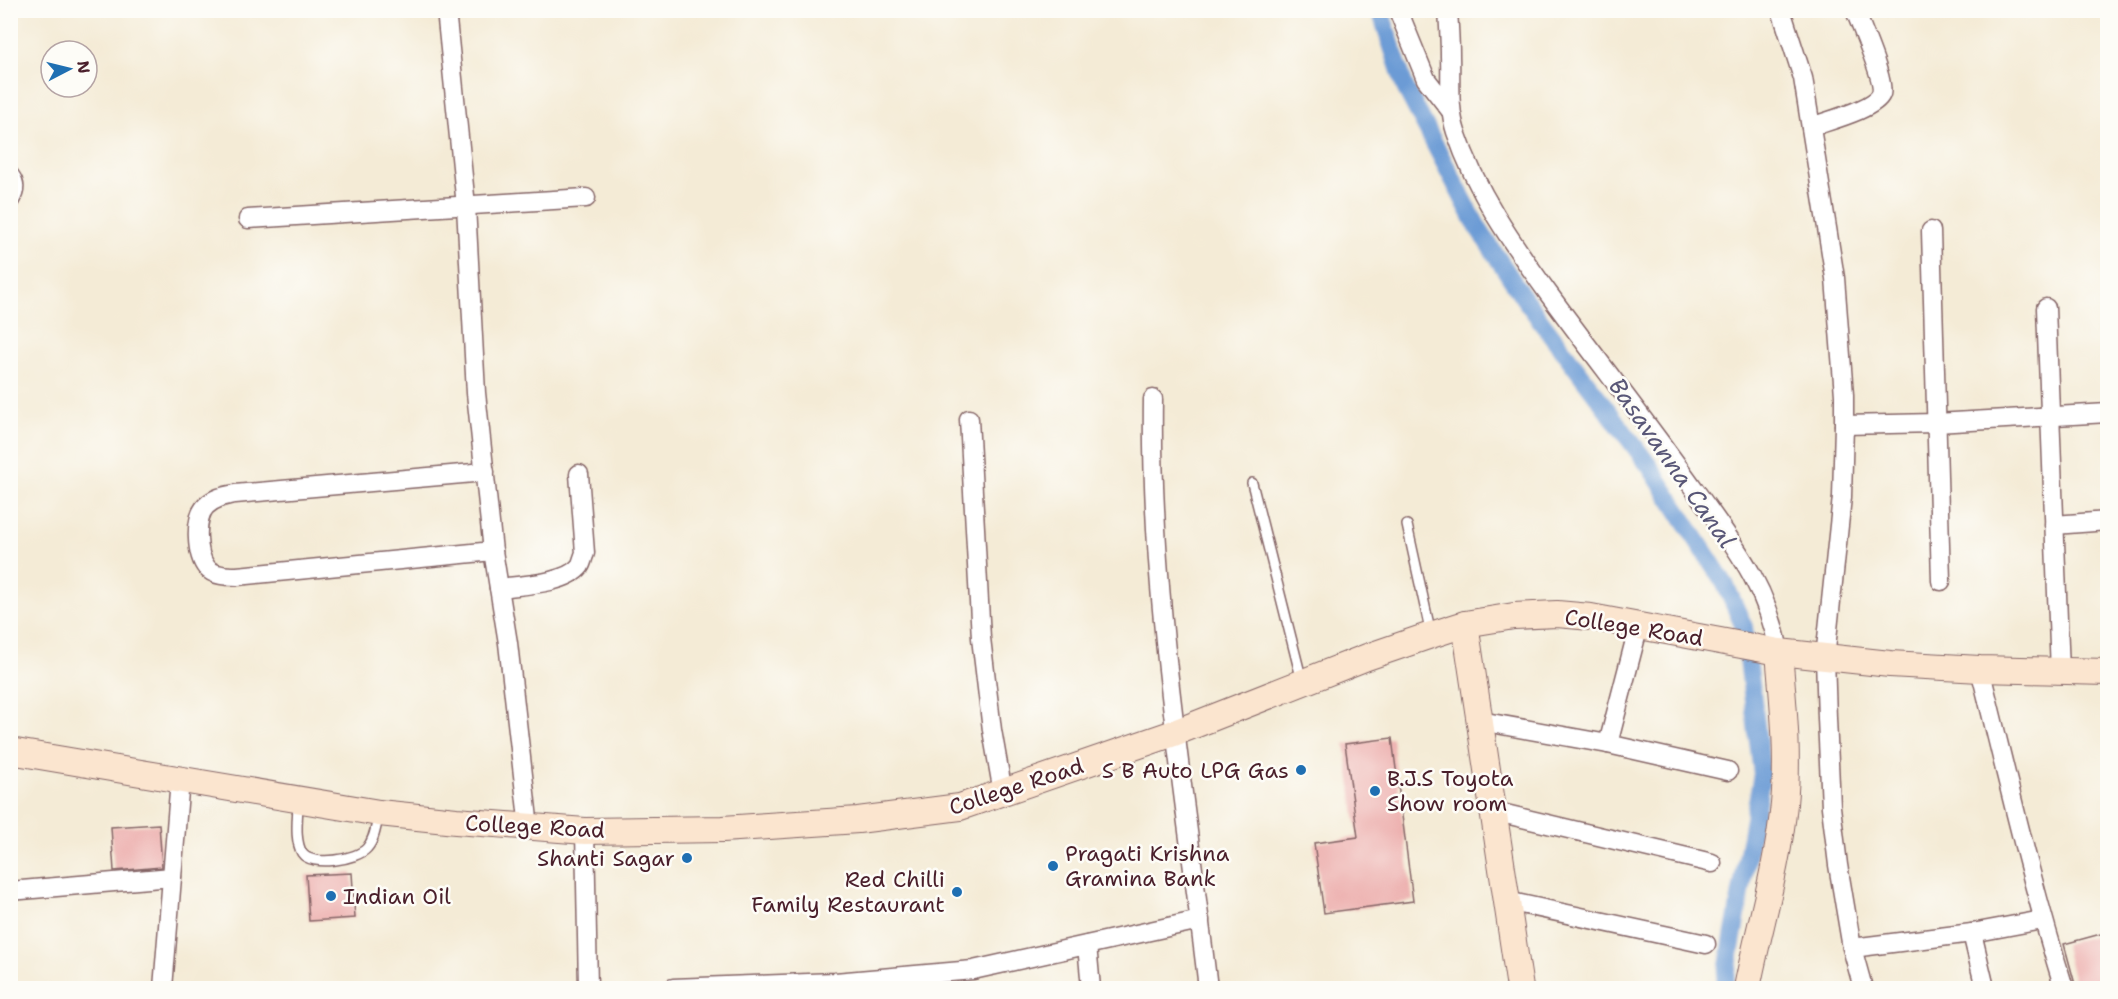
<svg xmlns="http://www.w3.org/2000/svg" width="2118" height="999" font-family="'Shantell Sans',sans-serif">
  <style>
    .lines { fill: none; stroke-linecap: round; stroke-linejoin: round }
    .canal { stroke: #6c9bd5; stroke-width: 18 }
    .building { fill: #edb0af }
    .lane-casing { stroke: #866667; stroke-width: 12 }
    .street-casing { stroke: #866667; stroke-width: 21 }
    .secondary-casing { stroke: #866667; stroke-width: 28 }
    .lane { stroke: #fff; stroke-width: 9 }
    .street { stroke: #fff; stroke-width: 18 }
    .secondary { stroke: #fbe5cf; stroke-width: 26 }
    .poi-dot { fill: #1f6fb2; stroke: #fdfcf7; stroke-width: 2 }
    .labels { text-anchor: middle; stroke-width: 5; stroke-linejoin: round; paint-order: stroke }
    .street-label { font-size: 22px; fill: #4a1f2b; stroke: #fdfcf7 }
    .poi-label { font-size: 22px; fill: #4a1f2b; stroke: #fdfcf7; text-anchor: end }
    .water-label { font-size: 24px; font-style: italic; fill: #595777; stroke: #fdfcf7 }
  </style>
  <rect width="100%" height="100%" fill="#fdfcf7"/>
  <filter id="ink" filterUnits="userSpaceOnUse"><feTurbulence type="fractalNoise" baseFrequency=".0167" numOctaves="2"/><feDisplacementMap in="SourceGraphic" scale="12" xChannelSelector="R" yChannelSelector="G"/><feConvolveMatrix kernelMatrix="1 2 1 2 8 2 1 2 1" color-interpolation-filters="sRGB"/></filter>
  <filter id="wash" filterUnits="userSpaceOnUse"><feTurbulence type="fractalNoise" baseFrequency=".008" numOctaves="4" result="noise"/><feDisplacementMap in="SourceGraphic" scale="24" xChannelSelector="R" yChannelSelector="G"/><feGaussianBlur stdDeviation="1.35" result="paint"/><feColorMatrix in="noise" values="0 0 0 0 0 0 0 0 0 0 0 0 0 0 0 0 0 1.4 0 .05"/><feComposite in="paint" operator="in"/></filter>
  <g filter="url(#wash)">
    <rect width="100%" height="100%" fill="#f4ebd6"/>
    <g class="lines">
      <!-- canal -->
      <path class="canal" d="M 1380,10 L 1405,87 L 1478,228 L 1523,297 L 1650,467 L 1725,584 L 1744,627 L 1762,774 L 1724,988"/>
    </g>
    <g id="blocks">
      <!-- building -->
      <g class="building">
        <path d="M 1392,738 L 1413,901 L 1324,913 L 1314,843 L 1358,837 L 1345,744 Z"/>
        <path d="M 159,824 L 162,867 L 114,871 L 111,827 Z"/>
        <path d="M 352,873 L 355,918 L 309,921 L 306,875 Z"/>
        <path d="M 2108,932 L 2108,988 L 2076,988 L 2064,944 Z"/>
      </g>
    </g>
  </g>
  <g filter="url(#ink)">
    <use href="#blocks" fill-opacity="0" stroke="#866667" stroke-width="1.5"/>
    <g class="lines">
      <!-- lane casing -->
      <g class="lane-casing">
        <g id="lane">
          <path d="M 1252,483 L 1302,681"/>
          <path d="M 1407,525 L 1431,634"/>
          <path d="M 298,802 C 298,818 294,839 302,853 C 311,867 357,860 367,848 C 375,839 376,825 379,813"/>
        </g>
      </g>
      <!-- street casing -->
      <g class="street-casing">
        <g id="street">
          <path d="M 446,10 L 466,206 L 476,393 L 493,551 L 508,643 L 529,828"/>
          <path d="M 1398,10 L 1426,79 L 1451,111"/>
          <path d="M 1448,10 C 1449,26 1450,41 1450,56 C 1451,81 1448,108 1456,132 C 1476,192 1512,243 1548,293 C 1597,360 1649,425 1697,493 C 1734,545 1768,587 1779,652"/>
          <path d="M 1781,10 L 1803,78 L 1835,278 L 1844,395 L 1844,425 L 1842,497 L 1825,658 L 1827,718 L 1831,807 L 1838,865 L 1852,948 L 1863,988"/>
          <path d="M 1811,127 C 1827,121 1875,109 1881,94 C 1886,82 1860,25 1855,10"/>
          <path d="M 10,176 C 16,184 15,192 10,200"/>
          <path d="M 248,219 L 586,198"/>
          <path d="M 1931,231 L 1941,581"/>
          <path d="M 2046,308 L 2060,672"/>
          <path d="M 1153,399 C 1150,598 1185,792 1208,988"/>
          <path d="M 969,419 L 981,638 L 992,730 L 1003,793"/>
          <path d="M 1844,425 L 1936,423 L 2108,413"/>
          <path d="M 485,472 L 235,494 C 224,496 214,498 206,506 C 194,518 196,555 207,568 C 214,576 227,576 237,576 L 493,551"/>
          <path d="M 2054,525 L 2108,521"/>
          <path d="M 499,588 C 521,585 566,584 580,566 C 582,563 583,557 585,553 L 579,474"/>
          <path d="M 1980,669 C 2007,776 2031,883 2064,988"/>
          <path d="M 1480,721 L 1608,744 L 1728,771"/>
          <path d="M 1608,744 L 1639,625"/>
          <path d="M 1493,811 L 1712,863"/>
          <path d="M 585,831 L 588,988"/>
          <path d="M 10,891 L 172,877"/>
          <path d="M 1507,901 L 1706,944"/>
          <path d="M 1972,933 L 1985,988"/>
          <path d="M 1087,945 L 1091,988"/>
          <path d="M 1852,948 L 1972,933 L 2042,920"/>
          <path d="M 163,988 L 180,779"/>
          <path d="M 673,988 L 835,982 L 973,970 L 1200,920"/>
        </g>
      </g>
      <!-- secondary casing -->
      <g class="secondary-casing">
        <g id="secondary">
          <path d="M 1465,624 L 1520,988"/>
          <path d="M 10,751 L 379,813 L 456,821 L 585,831 L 723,829 L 858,820 L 960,807 L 1174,733 L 1367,657 L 1431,635 L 1465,624 L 1514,616 L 1557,614 L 1591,617 L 1779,652 L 1890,664 L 1980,669 L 2108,672"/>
          <path d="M 1747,988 C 1759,927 1778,866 1784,804 C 1789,753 1783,703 1779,652"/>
        </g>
      </g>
      <!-- lane -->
      <use href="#lane" class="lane"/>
      <!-- street -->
      <use href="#street" class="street"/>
      <!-- secondary -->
      <use href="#secondary" class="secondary"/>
    </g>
  </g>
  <!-- markers -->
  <g class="poi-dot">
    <circle cx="1301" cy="770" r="6"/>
    <circle cx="1375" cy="791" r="6"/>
    <circle cx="687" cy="858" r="6"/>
    <circle cx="1053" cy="866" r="6"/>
    <circle cx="957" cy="892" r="6"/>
    <circle cx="331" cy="896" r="6"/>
  </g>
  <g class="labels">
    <!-- street labels -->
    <g class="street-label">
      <text transform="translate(1634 627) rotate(9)" y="8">College Road</text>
      <text transform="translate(1016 786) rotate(-18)" y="8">College Road</text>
      <text transform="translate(535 826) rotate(3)" y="8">College Road</text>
    </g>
    <!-- poi labels -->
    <g class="poi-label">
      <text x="1289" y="778">S B Auto LPG Gas</text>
      <text x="1387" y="786" text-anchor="start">B.J.S Toyota<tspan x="1387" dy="25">Show room</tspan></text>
      <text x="1065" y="861" text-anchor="start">Pragati Krishna<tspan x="1065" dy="25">Gramina Bank</tspan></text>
      <text x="675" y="866">Shanti Sagar</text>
      <text x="945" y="887">Red Chilli<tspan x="945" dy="25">Family Restaurant</tspan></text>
      <text x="343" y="904" text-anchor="start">Indian Oil</text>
    </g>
    <!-- water labels -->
    <g class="water-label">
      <text transform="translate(1672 463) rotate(55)" y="8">Basavanna Canal</text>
    </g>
  </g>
  <!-- margin -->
  <rect width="2118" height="999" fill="none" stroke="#fdfcf7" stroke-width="36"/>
  <!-- north arrow -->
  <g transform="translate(69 69) rotate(83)"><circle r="28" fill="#fdfcf7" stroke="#b5a4a5" stroke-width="1.5"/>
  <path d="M0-4.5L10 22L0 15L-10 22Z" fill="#1f6fb2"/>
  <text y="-9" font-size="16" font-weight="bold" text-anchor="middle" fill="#4a1f2b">N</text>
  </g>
</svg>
